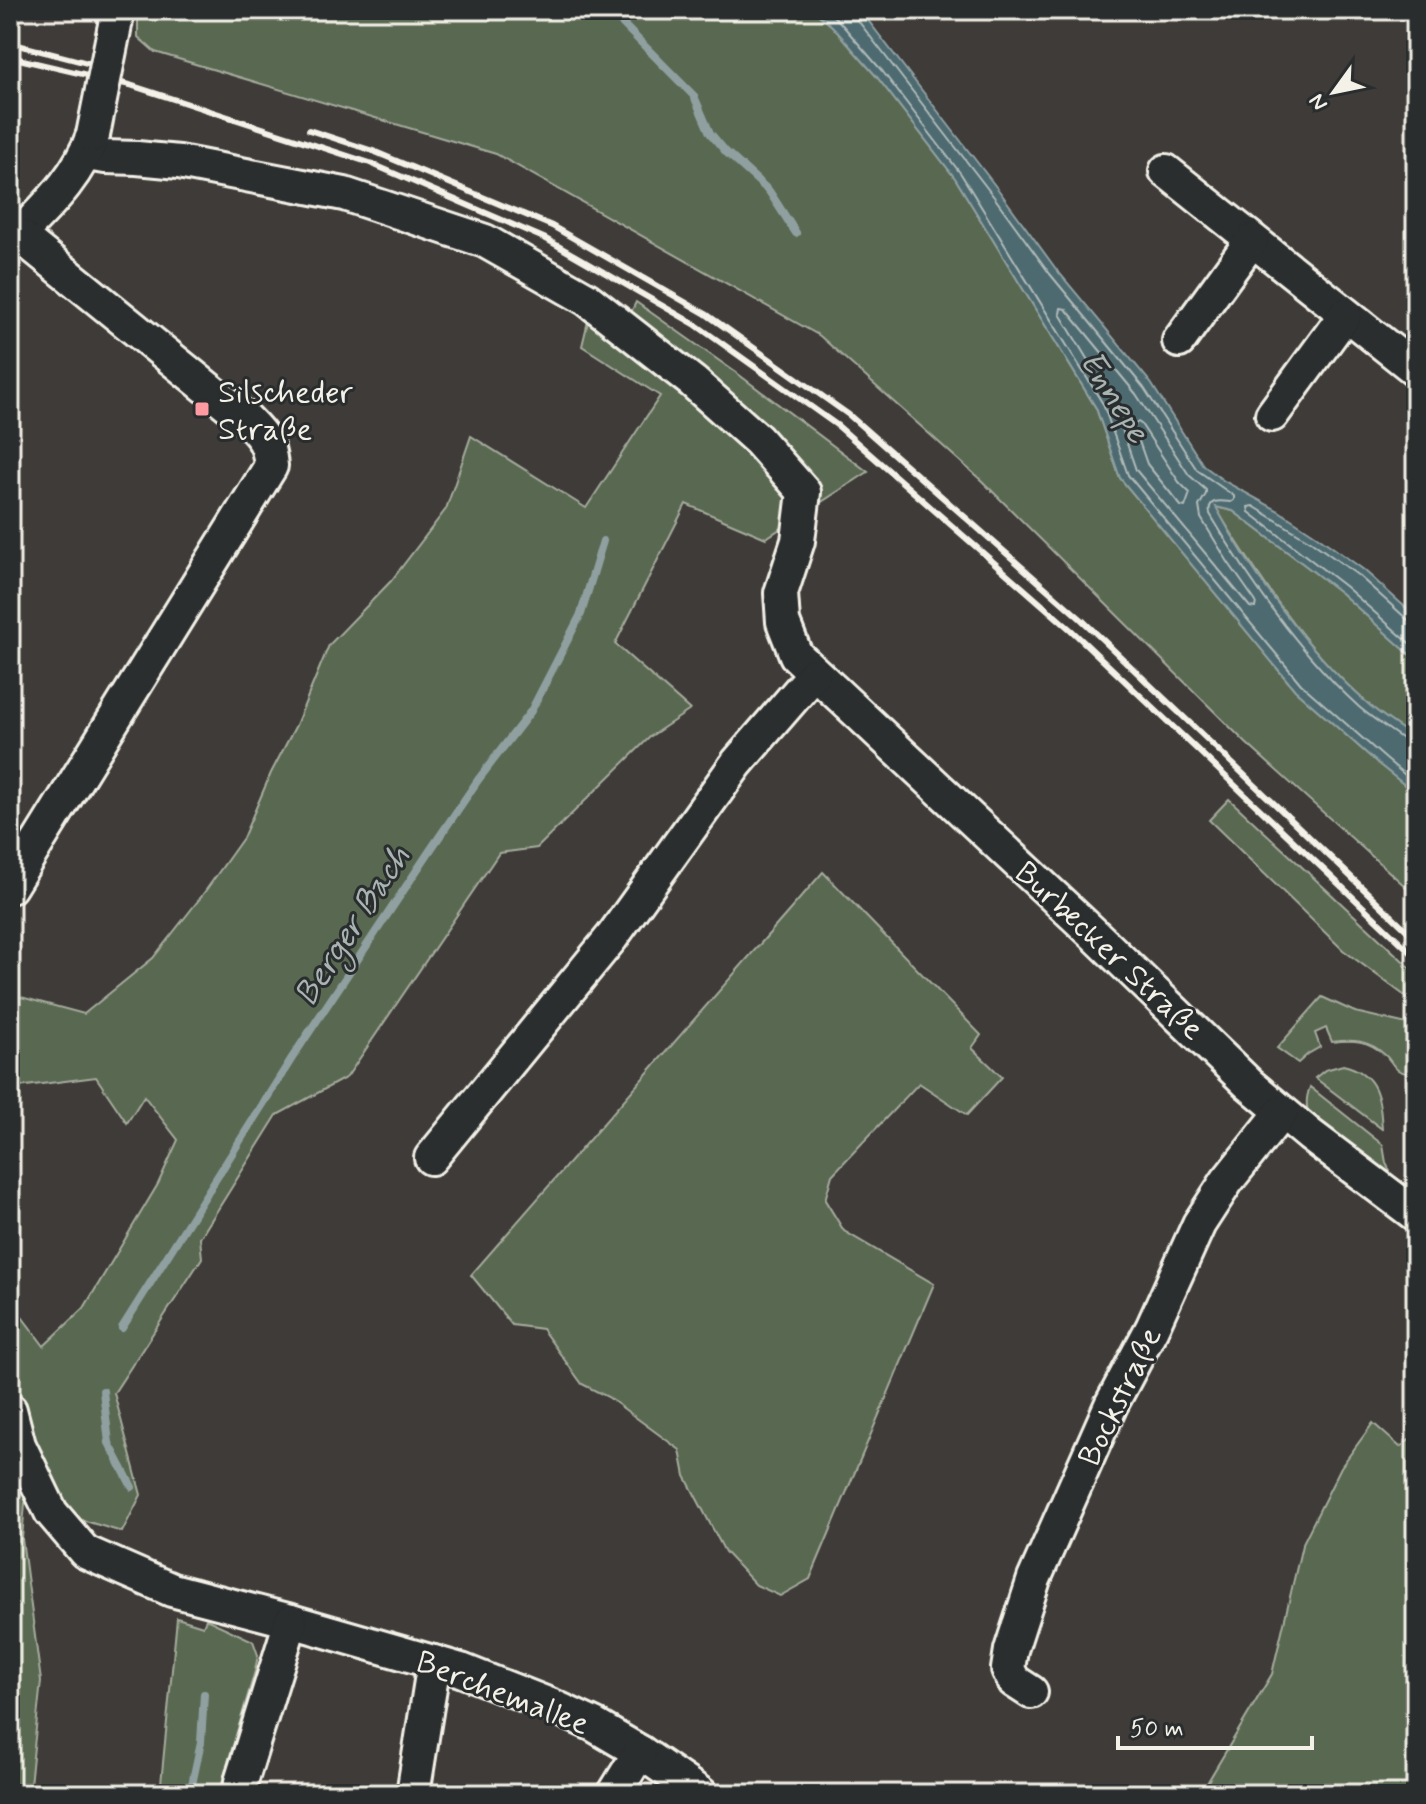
<svg xmlns="http://www.w3.org/2000/svg" width="1426" height="1804" font-family="Mynerve,sans-serif">
  <style>
    .green { fill: #596851; stroke: #a6ac9c; stroke-width: 2 }
    .water { fill: #4d6a71; stroke: #90a0a1; stroke-width: 2 }
    .lines { fill: none; stroke-linecap: round; stroke-linejoin: round }
    .shore { stroke: #b1bbb8; stroke-width: 2 }
    .stream { stroke: #90a0a1; stroke-width: 8 }
    .minor-casing { stroke: #f4f1e8; stroke-width: 38 }
    .minor { stroke: #2a2d2e; stroke-width: 32 }
    .rail { stroke: #f4f1e8; stroke-width: 6 }
    .minor-bridge-casing { stroke: #f4f1e8; stroke-width: 38; stroke-linecap: butt }
    .minor-bridge { stroke: #2a2d2e; stroke-width: 32 }
    .poi-dot { fill: #ff9aa2; stroke: #2a2d2e; stroke-width: 3 }
    .labels { text-anchor: middle; stroke-width: 6; stroke-linejoin: round; paint-order: stroke }
    .poi-label { font-size: 32px; fill: #f4f1e8; stroke: #2a2d2e; text-anchor: start }
    .street-label { font-size: 32px; fill: #f4f1e8; stroke: #2a2d2e }
    .water-label { font-size: 34px; font-style: italic; fill: #a9b4b2; stroke: #2a2d2e }
  </style>
  <rect width="100%" height="100%" fill="#3e3b39"/>
  <filter id="ink" filterUnits="userSpaceOnUse"><feTurbulence type="fractalNoise" baseFrequency=".0125" numOctaves="2"/><feDisplacementMap in="SourceGraphic" scale="16" xChannelSelector="R" yChannelSelector="G"/><feConvolveMatrix kernelMatrix="1 2 1 2 8 2 1 2 1" color-interpolation-filters="sRGB"/></filter>
  <g filter="url(#ink)">
    <!-- green -->
    <g class="green">
      <path d="M 138,10 L 813,10 L 832,26 L 877,77 L 955,178 L 1096,408 L 1120,478 L 1295,690 L 1381,766 L 1416,794 L 1416,896 L 1246,743 L 982,481 L 820,336 L 496,154 L 155,52 L 138,37 Z"/>
      <path d="M 636,302 L 738,374 L 868,472 L 766,538 L 686,504 L 615,644 L 690,710 L 651,736 L 537,848 L 499,853 L 347,1077 L 277,1115 L 200,1238 L 202,1258 L 114,1393 L 141,1495 L 122,1532 L 25,1503 L 22,1539 L 41,1681 L 29,1794 L 10,1794 L 10,1301 L 44,1346 L 84,1308 L 158,1184 L 178,1140 L 144,1096 L 127,1123 L 96,1077 L 10,1088 L 10,994 L 84,1014 L 153,958 L 201,897 L 243,838 L 271,773 L 296,725 L 329,645 L 391,581 L 446,509 L 471,436 L 586,508 L 660,396 L 582,346 L 589,317 L 619,337 Z"/>
      <path d="M 1215,507 L 1233,511 L 1306,566 L 1341,593 L 1416,660 L 1416,739 C 1399,727 1381,716 1366,702 C 1304,648 1258,576 1215,507 Z"/>
      <path d="M 1229,799 L 1416,973 L 1416,1004 L 1343,950 L 1209,820 Z"/>
      <path d="M 823,872 L 981,1035 L 972,1048 L 1002,1077 L 967,1115 L 919,1083 L 832,1175 L 825,1200 L 844,1231 L 934,1284 L 810,1579 L 780,1596 L 756,1585 L 725,1552 L 685,1476 L 680,1450 L 608,1397 L 582,1384 L 542,1329 L 512,1325 L 471,1275 Z"/>
      <path d="M 1322,997 L 1355,1012 L 1416,1026 L 1416,1076 C 1411,1074 1403,1073 1398,1070 C 1393,1067 1390,1059 1385,1055 C 1369,1040 1353,1039 1332,1042 L 1326,1028 L 1315,1033 L 1320,1047 L 1308,1054 L 1298,1063 L 1277,1048 Z"/>
      <path d="M 1343,1065 C 1378,1073 1380,1099 1382,1129 L 1315,1078 L 1325,1070 Z"/>
      <path d="M 1310,1087 L 1383,1145 L 1386,1163 L 1395,1183 L 1311,1120 C 1306,1108 1305,1100 1310,1087 Z"/>
      <path d="M 1373,1423 L 1400,1447 L 1416,1435 L 1416,1794 L 1195,1794 L 1207,1783 L 1272,1674 L 1302,1545 L 1341,1467 Z"/>
      <path d="M 177,1618 L 203,1626 L 206,1619 L 253,1641 L 258,1655 L 255,1671 L 222,1783 L 222,1794 L 160,1794 Z"/>
    </g>
    <!-- water -->
    <path class="water" d="M 813,10 L 860,10 L 1000,192 L 1056,269 L 1151,383 L 1203,465 L 1224,481 L 1279,511 L 1317,536 L 1364,570 L 1416,617 L 1416,660 L 1341,593 L 1306,566 L 1233,511 L 1216,507 C 1251,573 1310,653 1366,702 C 1381,716 1400,727 1416,739 L 1416,794 L 1381,766 L 1295,690 L 1120,478 L 1096,408 L 955,178 L 877,77 L 832,26 Z"/>
    <g class="lines">
      <!-- shore -->
      <g class="shore">
        <path d="M 826,10 L 838,20 L 883,72 L 961,174 L 1103,404 L 1128,475 L 1301,684 L 1386,759 L 1416,784"/>
        <path d="M 854,10 L 856,18 L 994,197 L 1050,274 L 1144,388 L 1197,470 L 1234,496 L 1234,500 L 1231,502 C 1221,501 1207,498 1210,514 C 1251,584 1299,652 1359,707 C 1374,720 1392,731 1408,743 L 1416,745"/>
        <path d="M 1061,308 L 1066,309 L 1136,394 L 1189,475 L 1206,490 L 1206,494 L 1199,506 L 1201,518 L 1228,562 L 1256,602 L 1255,608 L 1250,607 L 1136,470 L 1112,400 L 1060,314 Z"/>
        <path d="M 1138,422 L 1141,424 L 1179,482 L 1190,493 L 1185,507 L 1181,506 L 1147,464 L 1134,427 L 1135,424 Z"/>
        <path d="M 1416,622 L 1408,620 L 1359,576 L 1312,542 L 1253,506 L 1248,507 L 1249,512 L 1346,587 L 1416,649"/>
      </g>
      <!-- stream -->
      <g class="stream">
        <path d="M 609,10 L 694,96 L 710,133 L 726,152 L 769,191 L 796,233"/>
        <path d="M 122,1328 L 292,1058 L 427,855 L 478,780 L 531,711 L 581,614 L 603,541"/>
        <path d="M 103,1391 L 109,1443 L 132,1487"/>
        <path d="M 190,1794 L 201,1742 L 204,1694"/>
      </g>
      <!-- minor casing -->
      <g class="minor-casing">
        <g id="minor">
          <path d="M 86,154 L 105,157 L 137,158 L 179,162 L 344,194 L 485,241 L 587,299 L 693,382 L 758,440 L 804,492 L 798,541 L 781,593 L 783,622 L 796,655 L 1094,934 L 1249,1084 L 1310,1135 L 1416,1215"/>
          <path d="M 1166,171 L 1416,370"/>
          <path d="M 10,244 C 43,209 76,182 93,135"/>
          <path d="M 1179,341 L 1252,240"/>
          <path d="M 1272,415 L 1345,315"/>
          <path d="M 10,887 L 271,466 C 269,443 263,436 247,420 L 19,235"/>
          <path d="M 431,1158 L 612,937 L 737,763 L 814,674"/>
          <path d="M 10,1410 L 19,1445 L 51,1512 L 85,1552 L 172,1590 L 291,1621 L 461,1670 L 555,1707 L 594,1725 L 640,1752 L 701,1794"/>
          <path d="M 1031,1692 L 1014,1681 L 1008,1669 L 1011,1650 L 1034,1579 L 1111,1405 L 1152,1328 L 1199,1224 L 1227,1181 L 1282,1112"/>
          <path d="M 240,1794 L 241,1782 L 291,1621"/>
          <path d="M 413,1794 L 434,1662"/>
          <path d="M 614,1794 L 640,1752"/>
        </g>
      </g>
      <!-- minor -->
      <use href="#minor" class="minor"/>
      <!-- rail -->
      <g class="rail">
        <path d="M 10,43 L 99,66"/>
        <path d="M 10,57 L 130,85 L 370,163 L 546,239 L 696,325 L 838,426 L 1071,630 L 1416,957"/>
        <path d="M 309,130 L 373,151 L 552,226 L 706,314 L 849,415 L 1081,619 L 1416,939"/>
      </g>
      <!-- minor-bridge casing -->
      <g class="minor-bridge-casing">
        <path id="minor-bridge" d="M 93,135 L 118,10"/>
      </g>
      <!-- minor-bridge -->
      <use href="#minor-bridge" class="minor-bridge"/>
    </g>
  </g>
  <!-- markers -->
  <rect class="poi-dot" x="194" y="401" width="16" height="16" rx="4"/>
  <g class="labels">
    <!-- poi labels -->
    <g class="poi-label">
      <text x="218" y="402">Silscheder<tspan x="218" dy="37">Straße</tspan></text>
    </g>
    <!-- street labels -->
    <g class="street-label">
      <text transform="translate(1110 950) rotate(43)" y="11">Burbecker Straße</text>
      <text transform="translate(1119 1396) rotate(-64)" y="11">Bockstraße</text>
      <text transform="translate(503 1692) rotate(21)" y="11">Berchemallee</text>
    </g>
    <!-- water labels -->
    <g class="water-label">
      <text transform="translate(1116 396) rotate(58)" y="12">Ennepe</text>
      <text transform="translate(351 925) rotate(-57)" y="12">Berger Bach</text>
    </g>
  </g>
  <!-- margin -->
  <rect width="1426" height="1804" fill="none" stroke="#2a2d2e" stroke-width="40"/>
  <rect x="20" y="20" width="1386" height="1764" fill="none" stroke="#f4f1e8" stroke-width="3" filter="url(#ink)"/>
  <!-- north arrow -->
  <g transform="translate(1334 92) rotate(237)" stroke="#2a2d2e" stroke-width="6" paint-order="stroke">
  <path d="M0-6L14 30L0 20L-14 30Z" fill="#f4f1e8"/>
  <text y="-12" font-size="22" font-weight="bold" text-anchor="middle" fill="#f4f1e8">N</text>
  </g>
  <!-- scale -->
  <path d="M1118 1736v12h194v-12" fill="none" stroke="#f4f1e8" stroke-width="4"/>
  <text x="1130" y="1736" font-size="24" fill="#f4f1e8" stroke="#2a2d2e" stroke-width="6" paint-order="stroke">50 m</text>
</svg>
